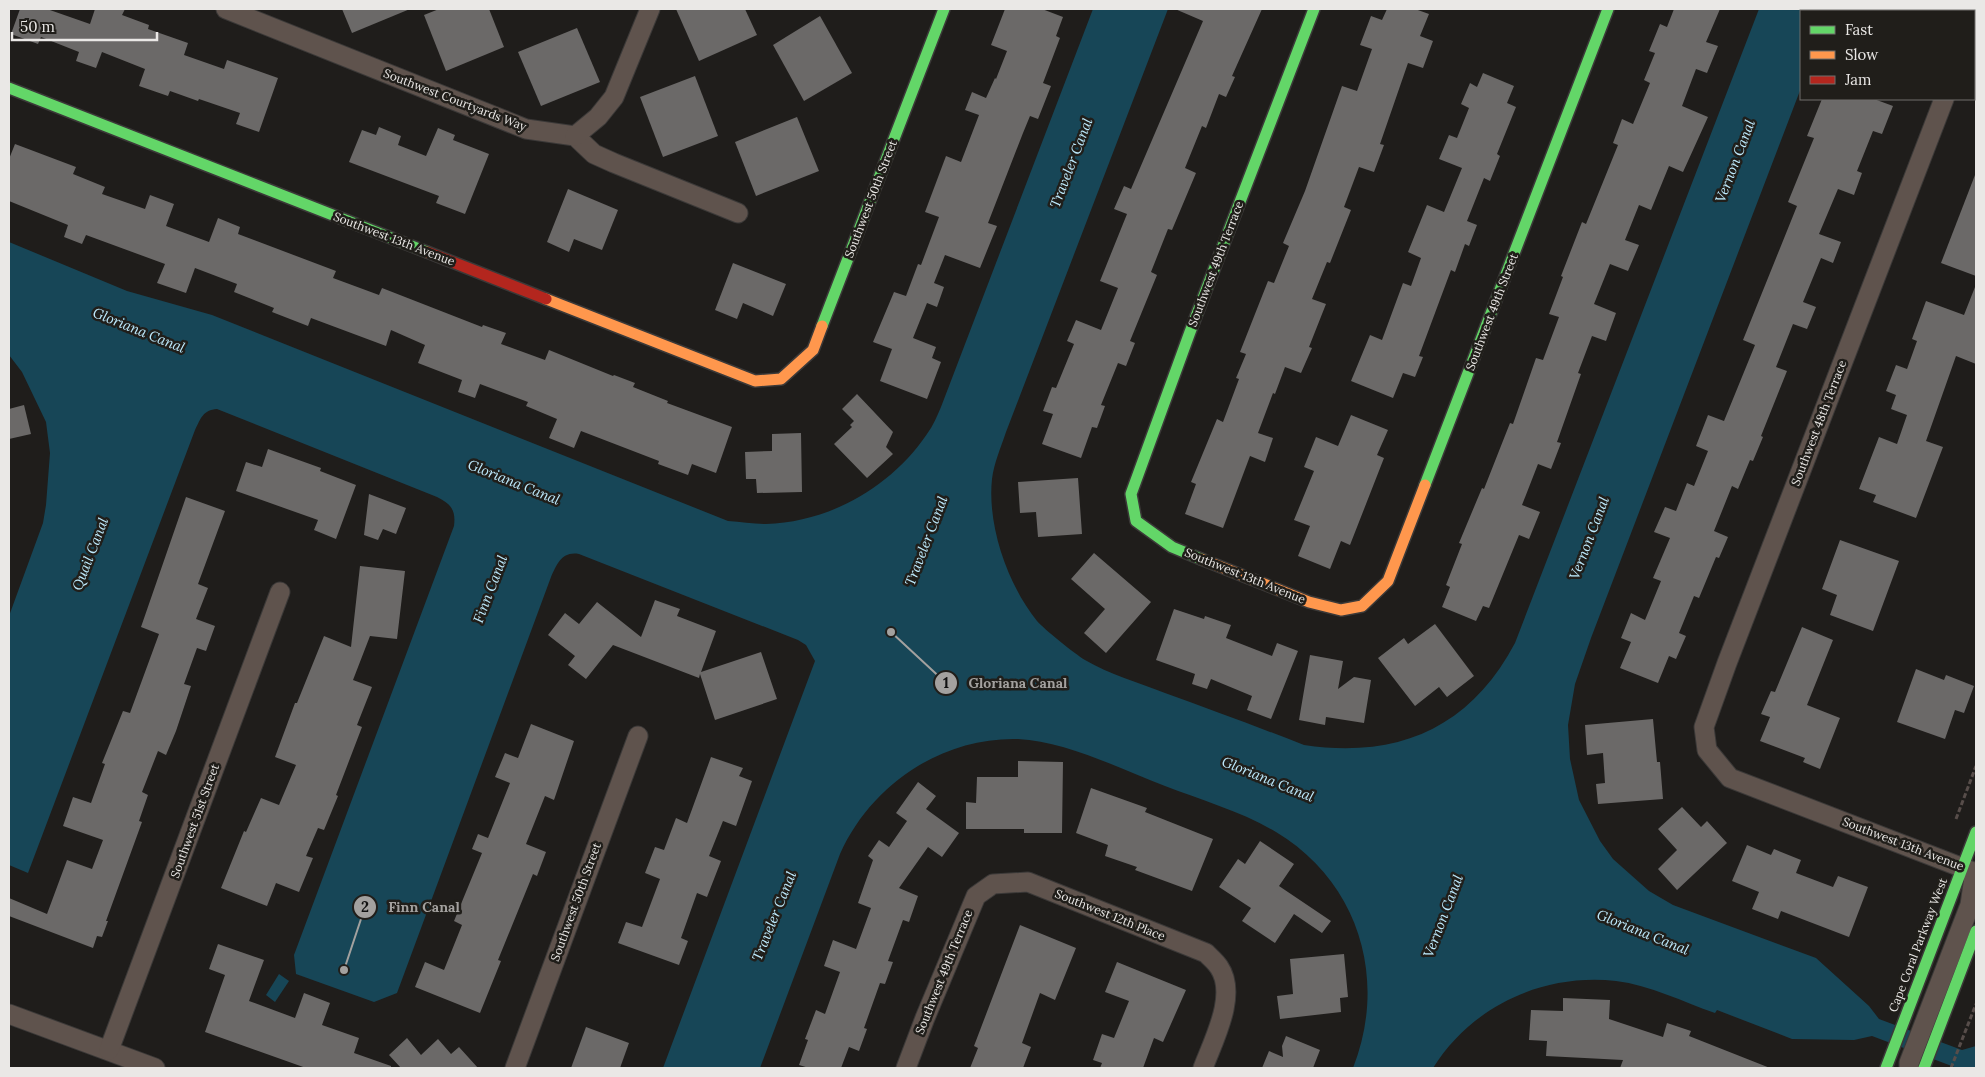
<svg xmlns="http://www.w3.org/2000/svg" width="1985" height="1077" font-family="Lora,serif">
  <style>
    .water { fill: #174657 }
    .building { fill: #6b6968 }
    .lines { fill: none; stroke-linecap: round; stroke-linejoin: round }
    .street-casing { stroke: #3b3938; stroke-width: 21 }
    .fast-casing { stroke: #3b3938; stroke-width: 14 }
    .slow-casing { stroke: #3b3938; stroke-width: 14 }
    .jam-casing { stroke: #3b3938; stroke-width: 14 }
    .path { stroke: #574d4a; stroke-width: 3; stroke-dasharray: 5 2.5; stroke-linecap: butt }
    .street { stroke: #5f534d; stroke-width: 19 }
    .fast { stroke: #63d668; stroke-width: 11 }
    .slow { stroke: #ff974d; stroke-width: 11 }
    .jam { stroke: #b3261e; stroke-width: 11 }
    .labels { text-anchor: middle; stroke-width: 5; stroke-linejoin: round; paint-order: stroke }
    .street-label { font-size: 12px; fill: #eae8e6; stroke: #201e1a }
    .water-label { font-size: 14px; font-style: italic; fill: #beebfe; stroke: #201e1a }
    .leader { fill: none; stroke: #a3a19f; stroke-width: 2 }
    .callout-dot { fill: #a3a19f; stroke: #201e1a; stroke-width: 2 }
    .mark-label { font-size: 15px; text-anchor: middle; font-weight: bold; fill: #111 }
    .callout-label { font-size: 14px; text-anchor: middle; font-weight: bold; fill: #a3a19f; stroke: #201e1a; stroke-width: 5; stroke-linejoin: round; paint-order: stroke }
  </style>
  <rect width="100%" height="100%" fill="#1f1d1b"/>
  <!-- water -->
  <g class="water">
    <path d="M 1093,9 L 1168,9 L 1006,432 C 1001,447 994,463 992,479 C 987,526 1008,585 1037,621 C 1044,629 1075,654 1085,660 C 1109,674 1139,683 1165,693 C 1212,710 1258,727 1304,745 C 1398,759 1470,728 1515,643 L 1759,9 L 1831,9 L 1830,11 L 1801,11 L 1801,88 L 1591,638 L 1575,684 L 1568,725 L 1570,759 L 1579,800 L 1600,841 L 1613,859 L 1649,891 L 1673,905 L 1816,958 L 1869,1006 L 1879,1019 L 1962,1050 L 1976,1046 L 1976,1068 L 1957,1068 L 1872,1036 L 1854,1040 L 1792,1039 L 1717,1010 L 1715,1013 C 1683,1002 1650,985 1616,981 C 1543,973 1472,1006 1433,1068 L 1353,1068 C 1388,979 1359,882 1276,832 C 1243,812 1201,800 1165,786 C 1121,769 1065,741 1018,739 C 941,737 871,785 840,854 L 760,1068 L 663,1068 L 815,661 L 806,645 L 798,640 L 579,554 C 562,551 557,564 551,577 L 397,993 L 374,1002 L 296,974 L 294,955 L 454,526 C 456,510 451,504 437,497 L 217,409 C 203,410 201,418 195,430 L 28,873 L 9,865 L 9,616 L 43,523 L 46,505 L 50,453 L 46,422 L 22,372 L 9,355 L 9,242 L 127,291 L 212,315 L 728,521 C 741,522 754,524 766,524 C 830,522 891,487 927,434 C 933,426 937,416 941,407 Z"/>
    <path d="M 279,974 L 289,981 L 275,1002 L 266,995 Z"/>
  </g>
  <!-- building -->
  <g class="building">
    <path d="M 20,9 L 47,9 L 90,24 L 95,9 L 125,9 L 122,15 L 149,25 L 148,29 L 188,43 L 184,55 L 224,69 L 227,60 L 278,78 L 259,132 L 236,124 L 240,113 L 199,99 L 198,101 L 170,91 L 168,96 L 139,86 L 145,69 L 102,52 L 96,68 L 76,61 L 79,52 L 41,37 L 38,44 L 11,34 Z"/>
    <path d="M 342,9 L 410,9 L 352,33 Z"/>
    <path d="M 439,9 L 489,9 L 504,47 L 446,71 L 424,15 Z"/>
    <path d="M 676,9 L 745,9 L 757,35 L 699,61 Z"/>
    <path d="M 1005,9 L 1042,9 L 1063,17 L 1056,36 L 1060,38 L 1043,83 L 1051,86 L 1038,119 L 1030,116 L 1023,133 L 988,223 L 997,226 L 980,268 L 945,255 L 934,283 L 944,287 L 937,307 L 927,303 L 913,338 L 936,347 L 932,358 L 941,362 L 927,399 L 880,381 L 892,349 L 873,342 L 894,292 L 906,296 L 918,264 L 921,265 L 939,217 L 925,212 L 946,156 L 961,162 L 979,115 L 965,110 L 972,92 L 986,98 L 995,78 L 996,79 L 1007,51 L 991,45 Z"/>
    <path d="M 1175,9 L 1262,9 L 1232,76 L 1235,77 L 1226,97 L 1219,94 L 1206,128 L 1202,126 L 1185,168 L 1196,173 L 1172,230 L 1168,229 L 1151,272 L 1157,275 L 1130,341 L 1135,343 L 1126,366 L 1118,363 L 1101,405 L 1105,406 L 1097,428 L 1092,427 L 1081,458 L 1042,444 L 1053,414 L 1043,411 L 1052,387 L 1056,388 L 1074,344 L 1067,341 L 1076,320 L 1101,330 L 1118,288 L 1100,281 L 1127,214 L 1114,209 L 1124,186 L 1131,189 L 1203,21 Z"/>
    <path d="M 1387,9 L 1415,9 L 1429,14 L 1420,36 L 1433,41 L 1423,68 L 1408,63 L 1380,144 L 1384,145 L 1374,172 L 1359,167 L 1344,207 L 1351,210 L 1330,263 L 1327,262 L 1312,299 L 1326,304 L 1309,347 L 1312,348 L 1301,373 L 1285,367 L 1275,394 L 1273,393 L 1258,433 L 1273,438 L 1265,462 L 1250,456 L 1223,528 L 1185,514 L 1196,484 L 1191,482 L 1217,419 L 1223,422 L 1239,379 L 1236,378 L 1246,354 L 1240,352 L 1268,281 L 1274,283 L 1289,246 L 1283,243 L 1305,191 L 1342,86 L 1357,91 L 1372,49 L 1360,45 L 1371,16 L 1382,20 Z"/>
    <path d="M 1674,9 L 1720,9 L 1706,42 L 1718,46 L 1707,73 L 1696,69 L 1682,106 L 1708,117 L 1683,172 L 1669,166 L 1651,210 L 1639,205 L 1625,240 L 1639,245 L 1628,271 L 1610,264 L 1594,304 L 1616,313 L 1606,341 L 1592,336 L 1578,373 L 1581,374 L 1557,442 L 1561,443 L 1551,469 L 1538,464 L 1522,505 L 1540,512 L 1529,539 L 1519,535 L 1489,608 L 1483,606 L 1476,621 L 1442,607 L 1450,587 L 1446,585 L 1462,544 L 1459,543 L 1482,488 L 1484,489 L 1510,423 L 1513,424 L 1536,358 L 1543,360 L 1559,317 L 1549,314 L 1563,277 L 1561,276 L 1582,222 L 1586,224 L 1618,145 L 1613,143 L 1622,119 L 1633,124 L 1650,83 L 1644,80 L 1655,53 L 1649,51 L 1660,24 L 1667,27 Z"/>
    <path d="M 820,16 L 852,73 L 804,101 L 773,45 Z"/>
    <path d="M 577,28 L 600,82 L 541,106 L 518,52 Z"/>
    <path d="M 1483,73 L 1514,86 L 1507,103 L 1516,107 L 1497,154 L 1500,156 L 1490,181 L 1484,178 L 1467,221 L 1477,225 L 1469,246 L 1465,244 L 1455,272 L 1451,270 L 1419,356 L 1423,357 L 1415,377 L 1403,373 L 1393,398 L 1351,381 L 1370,335 L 1382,340 L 1403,283 L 1411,286 L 1421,258 L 1408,252 L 1427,205 L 1444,212 L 1462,168 L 1439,159 L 1449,135 L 1457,138 L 1469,108 L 1461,104 L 1470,83 L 1477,87 Z"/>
    <path d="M 695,76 L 718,136 L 663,157 L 640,97 Z"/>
    <path d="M 1822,99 L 1874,99 L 1893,106 L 1882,134 L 1873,131 L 1857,171 L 1862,173 L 1854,195 L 1838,189 L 1819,234 L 1841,242 L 1833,263 L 1821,258 L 1803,302 L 1816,307 L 1807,329 L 1793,324 L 1776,367 L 1787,371 L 1761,436 L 1763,437 L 1753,461 L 1750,460 L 1738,489 L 1732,486 L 1714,531 L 1728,537 L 1719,558 L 1716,557 L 1699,598 L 1694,596 L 1679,633 L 1686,636 L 1676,659 L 1669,656 L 1658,683 L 1620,668 L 1631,642 L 1621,638 L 1631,613 L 1645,620 L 1661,581 L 1653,578 L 1670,538 L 1654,532 L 1665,507 L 1676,511 L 1687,483 L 1694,486 L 1708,451 L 1696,446 L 1708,415 L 1724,421 L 1755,345 L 1743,340 L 1797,206 L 1788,202 L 1814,138 L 1807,136 Z"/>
    <path d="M 797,117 L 819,171 L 756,196 L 735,142 Z"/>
    <path d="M 379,127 L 401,136 L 398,145 L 426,156 L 438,128 L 455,135 L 453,140 L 489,154 L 465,214 L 436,203 L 439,196 L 349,162 L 362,130 L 376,135 Z"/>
    <path d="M 15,144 L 76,167 L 73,174 L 105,187 L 102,194 L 145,209 L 150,195 L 174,204 L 166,226 L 209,242 L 218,218 L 240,227 L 238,234 L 336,271 L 333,278 L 379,295 L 382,288 L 482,327 L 483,325 L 506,333 L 501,344 L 545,360 L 549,350 L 613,376 L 614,375 L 635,383 L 633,387 L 668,401 L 667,403 L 732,427 L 716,473 L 692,464 L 688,475 L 658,464 L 659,461 L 581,431 L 574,448 L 549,438 L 557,419 L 526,406 L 528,402 L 480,384 L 475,398 L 458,392 L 462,380 L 418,363 L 425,345 L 391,330 L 386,346 L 311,318 L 308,326 L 272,312 L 274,308 L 234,292 L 237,284 L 195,268 L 186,293 L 157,283 L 165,264 L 86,235 L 82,244 L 64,237 L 68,225 L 9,201 L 9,159 Z"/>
    <path d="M 1975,175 L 1976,176 L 1976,276 L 1941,263 Z"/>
    <path d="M 568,189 L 618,210 L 602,250 L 574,239 L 569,252 L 547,242 Z"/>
    <path d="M 733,263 L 786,284 L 773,316 L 743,303 L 737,319 L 715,310 Z"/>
    <path d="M 1975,287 L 1976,364 L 1956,356 L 1926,441 L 1943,447 L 1916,518 L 1873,502 L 1876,495 L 1859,489 L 1879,437 L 1897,444 L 1907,415 L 1891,409 L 1896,395 L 1886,391 L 1896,365 L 1907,369 L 1917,341 L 1912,339 L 1926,301 L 1964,315 Z"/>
    <path d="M 857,394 L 893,432 L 886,447 L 893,454 L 867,478 L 834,444 L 852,427 L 850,425 L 854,421 L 842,409 Z"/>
    <path d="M 24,405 L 31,434 L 9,439 L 9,409 Z"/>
    <path d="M 1351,415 L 1388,430 L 1377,455 L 1384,458 L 1350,545 L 1341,541 L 1330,569 L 1298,556 L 1310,526 L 1294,520 L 1314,471 L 1304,467 L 1316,437 L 1338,446 Z"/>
    <path d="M 801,433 L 802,492 L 757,493 L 756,479 L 746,479 L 745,452 L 772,451 L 772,434 Z"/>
    <path d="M 268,449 L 321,468 L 320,471 L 356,485 L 336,539 L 314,530 L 318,520 L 236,491 L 246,462 L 262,467 Z"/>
    <path d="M 1078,478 L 1082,534 L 1038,537 L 1036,512 L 1020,513 L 1018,482 Z"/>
    <path d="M 369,494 L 406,508 L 396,534 L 383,529 L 378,540 L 364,535 Z"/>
    <path d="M 186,497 L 225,511 L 198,584 L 208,588 L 196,619 L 215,626 L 206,651 L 197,648 L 184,684 L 191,686 L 176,731 L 166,755 L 158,751 L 142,792 L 148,795 L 139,821 L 142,822 L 106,921 L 108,921 L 102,937 L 97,936 L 93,948 L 9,916 L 9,898 L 47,914 L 67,860 L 92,869 L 103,840 L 63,826 L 73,797 L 91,803 L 105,764 L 102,763 L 123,711 L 130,713 L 159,634 L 141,627 Z"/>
    <path d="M 1840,540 L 1899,561 L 1873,631 L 1830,615 L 1837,595 L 1822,589 Z"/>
    <path d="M 1094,553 L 1151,602 L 1106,653 L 1084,633 L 1105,609 L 1071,579 Z"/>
    <path d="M 360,566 L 405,571 L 397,639 L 370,636 L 353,680 L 372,687 L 357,725 L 362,727 L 336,795 L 338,796 L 324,830 L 318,828 L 306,856 L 313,858 L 299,892 L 276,883 L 267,906 L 221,888 L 244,831 L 246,832 L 261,798 L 279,805 L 296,765 L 275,757 L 295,703 L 297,703 L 324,636 L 351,647 Z"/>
    <path d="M 655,600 L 680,609 L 677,616 L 716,631 L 701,672 L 761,652 L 777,699 L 715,720 L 700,674 L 699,678 L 613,645 L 586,679 L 568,665 L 575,656 L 548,635 L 565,613 L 579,624 L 597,602 L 641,637 Z"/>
    <path d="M 1174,609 L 1204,619 L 1205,616 L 1231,625 L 1226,638 L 1272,656 L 1277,643 L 1298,651 L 1271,719 L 1247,710 L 1252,696 L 1211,679 L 1207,689 L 1192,684 L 1195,674 L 1156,660 Z"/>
    <path d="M 1435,624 L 1474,676 L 1447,697 L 1439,687 L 1415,706 L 1378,658 L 1404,638 L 1408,644 Z"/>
    <path d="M 1802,627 L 1833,640 L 1807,705 L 1840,718 L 1820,769 L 1803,762 L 1805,758 L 1760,741 L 1770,717 L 1761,714 L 1771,691 L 1775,692 Z"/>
    <path d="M 1310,655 L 1343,661 L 1338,689 L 1354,677 L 1371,680 L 1364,723 L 1326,717 L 1325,725 L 1299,720 Z"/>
    <path d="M 1916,669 L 1944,680 L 1946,675 L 1974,686 L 1964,713 L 1955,710 L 1945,739 L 1897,722 Z"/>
    <path d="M 1653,719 L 1657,762 L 1660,762 L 1663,799 L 1598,804 L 1596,784 L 1605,783 L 1603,753 L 1587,755 L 1585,725 Z"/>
    <path d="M 531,724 L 574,741 L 554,800 L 545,796 L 526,844 L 546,852 L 537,876 L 533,874 L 498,960 L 501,961 L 480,1013 L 415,987 L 425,962 L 444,970 L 462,925 L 454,921 L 482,853 L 472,849 L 478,834 L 488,838 L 510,783 L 495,777 L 505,753 L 518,758 Z"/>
    <path d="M 711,757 L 743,768 L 739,776 L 752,781 L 736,826 L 723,821 L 709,856 L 721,861 L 707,897 L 697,893 L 681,938 L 688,941 L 679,965 L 618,943 L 626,922 L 642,927 L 660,879 L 645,873 L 655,847 L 664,850 L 676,818 L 687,823 Z"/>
    <path d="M 1018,761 L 1063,762 L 1062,833 L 1024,833 L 1024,829 L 966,829 L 966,802 L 976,803 L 977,777 L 1018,777 Z"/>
    <path d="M 918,782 L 936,796 L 926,809 L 959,833 L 942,857 L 928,847 L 899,888 L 918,896 L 909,922 L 903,920 L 888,961 L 893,962 L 885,984 L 880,983 L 864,1028 L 867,1029 L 859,1051 L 849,1047 L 841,1068 L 809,1068 L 799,1065 L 808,1040 L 805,1039 L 816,1010 L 825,1014 L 840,972 L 824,966 L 833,940 L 856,949 L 871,908 L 858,903 L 873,860 L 868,856 L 879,840 L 889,847 L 907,821 L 896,813 Z"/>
    <path d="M 1091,788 L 1147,808 L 1145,812 L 1213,839 L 1192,891 L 1135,870 L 1137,867 L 1105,856 L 1108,845 L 1076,833 Z"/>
    <path d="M 1682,807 L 1701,827 L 1707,821 L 1727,843 L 1677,890 L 1658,869 L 1677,850 L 1658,829 Z"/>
    <path d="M 1260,841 L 1294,864 L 1279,886 L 1331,921 L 1322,933 L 1294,914 L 1275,943 L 1242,921 L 1251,908 L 1219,887 L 1238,859 L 1245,864 Z"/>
    <path d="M 1747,845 L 1771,855 L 1774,849 L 1801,860 L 1796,873 L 1833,887 L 1838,876 L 1868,887 L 1849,937 L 1781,911 L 1778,919 L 1752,909 L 1759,892 L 1732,881 Z"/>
    <path d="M 1020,925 L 1076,948 L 1055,1000 L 1040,993 L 1022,1043 L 1031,1047 L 1023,1068 L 970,1068 L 978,1048 L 974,1046 Z"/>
    <path d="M 218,944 L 264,960 L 249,1001 L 295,1018 L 304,993 L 330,1003 L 322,1025 L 359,1038 L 354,1053 L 391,1066 L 391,1068 L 306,1068 L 205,1032 L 225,975 L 209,969 Z"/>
    <path d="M 1344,954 L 1348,997 L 1340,998 L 1341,1012 L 1280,1019 L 1277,996 L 1293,994 L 1290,959 Z"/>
    <path d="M 1117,962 L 1186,990 L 1163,1042 L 1154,1038 L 1143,1068 L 1100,1068 L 1102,1063 L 1093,1060 L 1102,1034 L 1114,1038 L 1129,1001 L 1105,992 Z"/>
    <path d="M 1563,998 L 1610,1000 L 1609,1019 L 1663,1037 L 1667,1023 L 1691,1031 L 1689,1036 L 1770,1068 L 1620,1068 L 1623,1060 L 1546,1056 L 1547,1041 L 1529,1040 L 1531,1010 L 1563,1011 Z"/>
    <path d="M 586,1027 L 629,1043 L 620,1068 L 571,1068 Z"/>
    <path d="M 1286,1036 L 1320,1050 L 1313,1068 L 1262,1068 L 1269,1051 L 1283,1057 L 1282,1046 Z"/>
    <path d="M 407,1038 L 421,1055 L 438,1039 L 451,1054 L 459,1047 L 478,1068 L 401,1068 L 389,1055 Z"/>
  </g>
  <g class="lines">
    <!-- street casing -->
    <g class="street-casing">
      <g id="street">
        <path d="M 226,9 L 526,129 L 575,136 L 594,154 L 614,163 L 738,213"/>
        <path d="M 1974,20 L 1976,14"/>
        <path d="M 575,136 L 598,117 L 614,97 L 650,9"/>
        <path d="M 9,1014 L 155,1068"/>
        <path d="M 109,1050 L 280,592"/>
        <path d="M 515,1068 L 638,736"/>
        <path d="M 906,1068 L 925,1018 L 976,896 L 993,884 L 1028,882 L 1206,953 C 1210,957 1216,962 1219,967 C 1238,995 1213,1041 1203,1068"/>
        <path d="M 1909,1068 L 1909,1063 L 1970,905 L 1974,877 L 1971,871 L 1730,778 L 1707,750 L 1704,727 L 1727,663 L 1944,99"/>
      </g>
    </g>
    <!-- fast casing -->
    <g class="fast-casing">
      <g id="fast">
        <path d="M 9,88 L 427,252"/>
        <path d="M 822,326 L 944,9"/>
        <path d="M 1425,485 L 1608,9"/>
        <path d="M 1201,559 L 1172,547 L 1136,521 L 1131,494 L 1190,332 L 1314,9"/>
        <path d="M 1886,1068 L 1976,832"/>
        <path d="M 1924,1068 L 1976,931"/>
      </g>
    </g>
    <!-- slow casing -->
    <g class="slow-casing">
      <g id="slow">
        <path d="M 546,299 L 755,381 L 781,379 L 813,350 L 822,326"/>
        <path d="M 1201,559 L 1309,602 L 1341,610 L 1362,606 L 1388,581 L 1425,485"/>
      </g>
    </g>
    <!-- jam casing -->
    <g class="jam-casing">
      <path id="jam" d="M 427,252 L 546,299"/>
    </g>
    <!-- path -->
    <g class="path">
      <path d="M 1956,819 L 1976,766"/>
      <path d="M 1951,1068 L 1976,1004"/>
    </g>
    <!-- street -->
    <use href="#street" class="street"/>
    <!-- fast -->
    <use href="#fast" class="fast"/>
    <!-- slow -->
    <use href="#slow" class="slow"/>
    <!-- jam -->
    <use href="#jam" class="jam"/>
  </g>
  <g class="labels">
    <!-- street labels -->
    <g class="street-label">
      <text transform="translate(455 100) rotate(21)" y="4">Southwest Courtyards Way</text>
      <text transform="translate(871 199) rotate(-69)" y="4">Southwest 50th Street</text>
      <text transform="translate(394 239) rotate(21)" y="4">Southwest 13th Avenue</text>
      <text transform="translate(1216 264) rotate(-69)" y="4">Southwest 49th Terrace</text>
      <text transform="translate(1492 312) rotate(-69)" y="4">Southwest 49th Street</text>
      <text transform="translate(1819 423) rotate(-69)" y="4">Southwest 48th Terrace</text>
      <text transform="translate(1245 576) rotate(22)" y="4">Southwest 13th Avenue</text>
      <text transform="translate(195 821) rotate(-70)" y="4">Southwest 51st Street</text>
      <text transform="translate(1903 844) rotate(21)" y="4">Southwest 13th Avenue</text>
      <text transform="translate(576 902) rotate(-70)" y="4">Southwest 50th Street</text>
      <text transform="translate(1110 915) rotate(22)" y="4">Southwest 12th Place</text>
      <text transform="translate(1918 945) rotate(-69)" y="4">Cape Coral Parkway West</text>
      <text transform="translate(944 972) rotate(-68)" y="4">Southwest 49th Terrace</text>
    </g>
    <!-- water labels -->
    <g class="water-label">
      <text transform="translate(1735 161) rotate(-69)" y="5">Vernon Canal</text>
      <text transform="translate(1071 163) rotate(-69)" y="5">Traveler Canal</text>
      <text transform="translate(139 330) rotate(22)" y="5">Gloriana Canal</text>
      <text transform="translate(514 482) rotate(22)" y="5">Gloriana Canal</text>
      <text transform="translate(1589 538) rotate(-69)" y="5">Vernon Canal</text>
      <text transform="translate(926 541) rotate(-69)" y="5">Traveler Canal</text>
      <text transform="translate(90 554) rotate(-69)" y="5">Quail Canal</text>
      <text transform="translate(490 589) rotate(-69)" y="5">Finn Canal</text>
      <text transform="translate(1268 779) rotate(22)" y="5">Gloriana Canal</text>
      <text transform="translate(774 916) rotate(-68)" y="5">Traveler Canal</text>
      <text transform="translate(1443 916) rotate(-69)" y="5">Vernon Canal</text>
      <text transform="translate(1643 932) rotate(22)" y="5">Gloriana Canal</text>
    </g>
  </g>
  <!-- callouts -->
  <path class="leader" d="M891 632L946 683M344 970L365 907"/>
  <g class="callout-dot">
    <circle cx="891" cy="632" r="5"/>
    <circle cx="344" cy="970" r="5"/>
    <circle cx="946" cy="683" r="12"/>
    <circle cx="365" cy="907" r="12"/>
  </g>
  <g class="mark-label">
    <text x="946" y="688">1</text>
    <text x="365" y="912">2</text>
  </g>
  <g class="callout-label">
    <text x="1018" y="688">Gloriana Canal</text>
    <text x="424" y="912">Finn Canal</text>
  </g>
  <!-- border -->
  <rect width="1985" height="1077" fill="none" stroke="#eae8e6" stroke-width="20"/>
  <!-- legend -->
  <rect x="1800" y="10" width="175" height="90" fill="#201e1a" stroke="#716f6c"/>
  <rect x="1810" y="26" width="25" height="8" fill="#63d668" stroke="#716f6c"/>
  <text x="1845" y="35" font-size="15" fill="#eae8e6">Fast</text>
  <rect x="1810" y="51" width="25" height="8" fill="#ff974d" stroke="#716f6c"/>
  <text x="1845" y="60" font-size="15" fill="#eae8e6">Slow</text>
  <rect x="1810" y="76" width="25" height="8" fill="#b3261e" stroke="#716f6c"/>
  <text x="1845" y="85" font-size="15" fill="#eae8e6">Jam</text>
  <!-- scale -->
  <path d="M12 32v8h145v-8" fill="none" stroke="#eae8e6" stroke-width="2.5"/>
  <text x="20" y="32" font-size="15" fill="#eae8e6" stroke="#201e1a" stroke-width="4" paint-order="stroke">50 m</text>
</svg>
